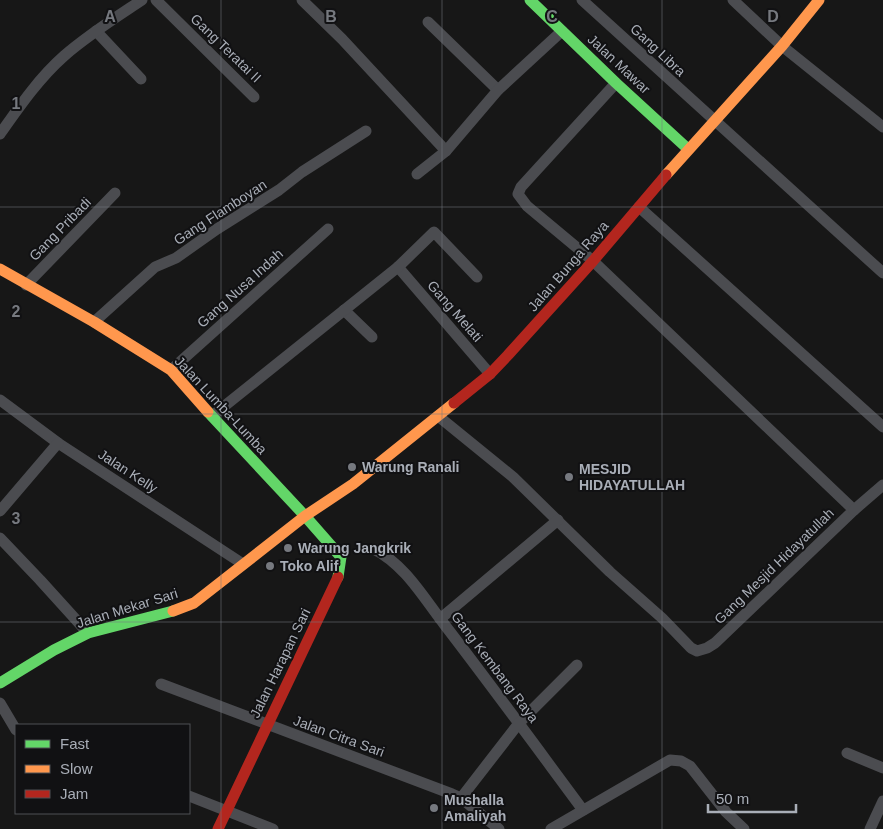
<svg xmlns="http://www.w3.org/2000/svg" width="883" height="829" font-family="Helvetica,sans-serif">
  <style>
    .lines { fill: none; stroke-linecap: round; stroke-linejoin: round }
    .street { stroke: #4b4c50; stroke-width: 11 }
    .fast { stroke: #63d668; stroke-width: 11 }
    .slow { stroke: #ff974d; stroke-width: 11 }
    .jam { stroke: #b3261e; stroke-width: 11 }
    .grid { fill: none; stroke: #76797f; stroke-width: 1; stroke-opacity: 0.55 }
    .poi-dot { fill: #76797f; stroke: #111113; stroke-width: 2 }
    .labels { text-anchor: middle; stroke-width: 4; stroke-linejoin: round; paint-order: stroke }
    .street-label { font-size: 14px; fill: #a9aeb7; stroke: #111113 }
    .poi-label { font-size: 14px; font-weight: bold; fill: #a9aeb7; stroke: #111113; text-anchor: start }
    .grid-label { font-size: 16px; text-anchor: middle; font-weight: bold; fill: #76797f; stroke: #111113; stroke-width: 4; stroke-linejoin: round; paint-order: stroke }
  </style>
  <rect width="100%" height="100%" fill="#171717"/>
  <g class="lines">
    <!-- street -->
    <g class="street">
      <path d="M 156,0 L 254,97"/>
      <path d="M 302,0 L 342,39 L 446,151"/>
      <path d="M 582,0 L 883,273"/>
      <path d="M 733,0 L 782,46 L 883,127"/>
      <path d="M 428,22 L 498,90"/>
      <path d="M 96,31 L 141,79"/>
      <path d="M 0,134 C 19,107 39,78 64,56 C 88,35 115,18 142,0"/>
      <path d="M 417,174 L 446,151 L 498,90 L 562,31"/>
      <path d="M 639,207 L 883,427"/>
      <path d="M 398,267 L 490,374"/>
      <path d="M 26,285 L 115,193"/>
      <path d="M 344,310 L 372,337"/>
      <path d="M 94,322 L 155,267 L 176,258 L 217,229 L 279,190 L 302,172 L 366,131"/>
      <path d="M 171,370 L 328,229"/>
      <path d="M 0,400 L 58,443 L 243,564"/>
      <path d="M 212,416 L 398,267 L 434,232 L 477,277"/>
      <path d="M 438,416 L 513,477 L 610,572 L 662,618 L 691,648 L 697,651 L 707,648 L 715,643 L 854,510 L 593,261 L 527,206 L 518,194 L 521,187 L 616,83"/>
      <path d="M 854,510 L 883,485"/>
      <path d="M 0,511 L 58,443"/>
      <path d="M 0,538 L 40,580 L 88,633"/>
      <path d="M 374,549 C 405,565 423,597 444,624 C 491,685 537,748 583,810"/>
      <path d="M 440,619 L 558,520"/>
      <path d="M 161,684 L 452,794 L 461,798 L 499,829"/>
      <path d="M 0,703 L 16,730"/>
      <path d="M 847,753 L 883,768"/>
      <path d="M 189,796 L 273,829"/>
      <path d="M 461,798 L 519,723 L 577,665"/>
      <path d="M 551,829 L 670,760 L 681,761 L 690,766 L 726,812 L 744,829"/>
      <path d="M 870,829 L 883,801"/>
    </g>
    <!-- fast -->
    <g class="fast">
      <path d="M 530,0 L 616,83 L 688,149"/>
      <path d="M 208,412 L 305,516 L 341,557 L 338,577"/>
      <path d="M 0,683 L 54,650 L 88,633 L 173,611"/>
    </g>
    <!-- slow -->
    <g class="slow">
      <path d="M 666,175 L 782,46 L 819,0"/>
      <path d="M 0,269 L 94,322 L 171,370 L 208,412"/>
      <path d="M 173,611 L 194,603 L 305,516 L 353,484 L 454,403"/>
    </g>
    <!-- jam -->
    <g class="jam">
      <path d="M 454,403 L 490,374 L 508,355 L 593,261 L 666,175"/>
      <path d="M 218,829 L 338,577"/>
    </g>
  </g>
  <!-- grid -->
  <path class="grid" d="M 221,0 L 221,829M 442,0 L 442,829M 662,0 L 662,829M 0,207 L 883,207M 0,414 L 883,414M 0,622 L 883,622"/>
  <!-- markers -->
  <g class="poi-dot">
    <circle cx="352" cy="467" r="5"/>
    <circle cx="569" cy="477" r="5"/>
    <circle cx="288" cy="548" r="5"/>
    <circle cx="270" cy="566" r="5"/>
    <circle cx="434" cy="808" r="5"/>
  </g>
  <g class="labels">
    <!-- street labels -->
    <g class="street-label">
      <text transform="translate(226 48) rotate(44)" y="5">Gang Teratai II</text>
      <text transform="translate(658 50) rotate(43)" y="5">Gang Libra</text>
      <text transform="translate(619 64) rotate(43)" y="5">Jalan Mawar</text>
      <text transform="translate(220 212) rotate(-33)" y="5">Gang Flamboyan</text>
      <text transform="translate(60 229) rotate(-46)" y="5">Gang Pribadi</text>
      <text transform="translate(568 266) rotate(-49)" y="5">Jalan Bunga Raya</text>
      <text transform="translate(240 288) rotate(-42)" y="5">Gang Nusa Indah</text>
      <text transform="translate(455 311) rotate(49)" y="5">Gang Melati</text>
      <text transform="translate(221 405) rotate(47)" y="5">Jalan Lumba-Lumba</text>
      <text transform="translate(128 471) rotate(33)" y="5">Jalan Kelly</text>
      <text transform="translate(774 566) rotate(-44)" y="5">Gang Mesjid Hidayatullah</text>
      <text transform="translate(127 608) rotate(-17)" y="5">Jalan Mekar Sari</text>
      <text transform="translate(280 663) rotate(-64)" y="5">Jalan Harapan Sari</text>
      <text transform="translate(495 667) rotate(53)" y="5">Gang Kembang Raya</text>
      <text transform="translate(339 736) rotate(20)" y="5">Jalan Citra Sari</text>
    </g>
    <!-- poi labels -->
    <g class="poi-label">
      <text x="362" y="472">Warung Ranali</text>
      <text x="579" y="474">MESJID<tspan x="579" dy="16">HIDAYATULLAH</tspan></text>
      <text x="298" y="553">Warung Jangkrik</text>
      <text x="280" y="571">Toko Alif</text>
      <text x="444" y="805">Mushalla<tspan x="444" dy="16">Amaliyah</tspan></text>
    </g>
  </g>
  <g class="grid-label">
    <text x="110" y="22">A</text>
    <text x="331" y="22">B</text>
    <text x="552" y="22">C</text>
    <text x="773" y="22">D</text>
    <text x="16" y="109">1</text>
    <text x="16" y="317">2</text>
    <text x="16" y="524">3</text>
  </g>
  <!-- legend -->
  <rect x="15" y="724" width="175" height="90" fill="#111113" stroke="#4e5055"/>
  <rect x="25" y="740" width="25" height="8" fill="#63d668" stroke="#4e5055"/>
  <text x="60" y="749" font-size="15" fill="#a9aeb7">Fast</text>
  <rect x="25" y="765" width="25" height="8" fill="#ff974d" stroke="#4e5055"/>
  <text x="60" y="774" font-size="15" fill="#a9aeb7">Slow</text>
  <rect x="25" y="790" width="25" height="8" fill="#b3261e" stroke="#4e5055"/>
  <text x="60" y="799" font-size="15" fill="#a9aeb7">Jam</text>
  <!-- scale -->
  <path d="M708 804v8h88v-8" fill="none" stroke="#a9aeb7" stroke-width="2.5"/>
  <text x="716" y="804" font-size="15" fill="#a9aeb7" stroke="#111113" stroke-width="4" paint-order="stroke">50 m</text>
</svg>
